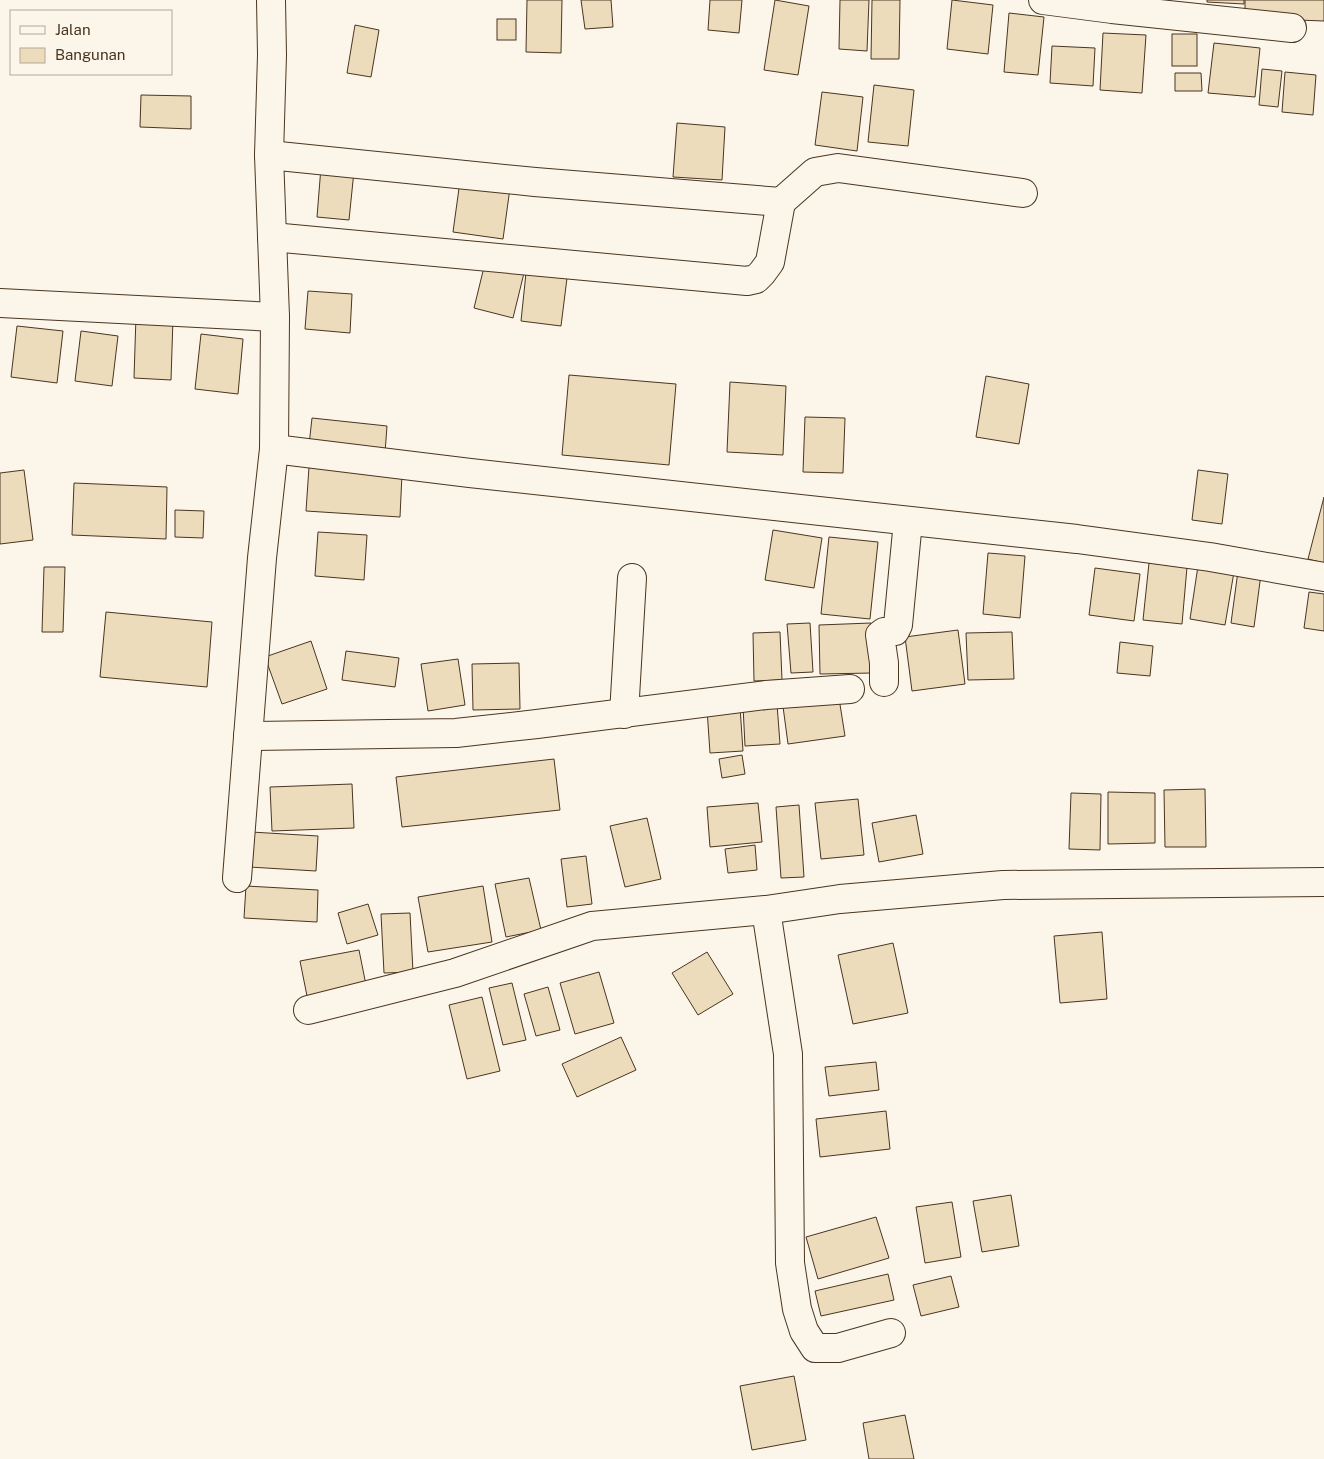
<svg xmlns="http://www.w3.org/2000/svg" width="1324" height="1459" font-family="'Public Sans',sans-serif">
  <style>
    .building { fill: #ecdcbc; stroke: #4a3520 }
    .lines { fill: none; stroke-linecap: round; stroke-linejoin: round }
    .minor-casing { stroke: #4a3520; stroke-width: 30 }
    .minor { stroke: #fbf6e9; stroke-width: 28 }
  </style>
  <rect width="100%" height="100%" fill="#fbf6e9"/>
  <!-- building -->
  <g class="building">
    <path d="M 527,0 L 562,0 L 561,53 L 526,52 Z"/>
    <path d="M 581,0 L 611,0 L 613,27 L 585,29 Z"/>
    <path d="M 710,0 L 742,0 L 739,33 L 708,30 Z"/>
    <path d="M 775,0 L 809,6 L 798,75 L 764,70 Z"/>
    <path d="M 840,0 L 869,0 L 867,51 L 839,49 Z"/>
    <path d="M 872,0 L 900,0 L 899,59 L 871,59 Z"/>
    <path d="M 952,0 L 993,5 L 988,54 L 947,49 Z"/>
    <path d="M 1207,0 L 1244,0 L 1244,4 L 1207,2 Z"/>
    <path d="M 1245,0 L 1324,0 L 1324,21 L 1245,18 Z"/>
    <path d="M 1009,13 L 1044,17 L 1038,75 L 1004,72 Z"/>
    <rect x="497" y="19" width="19" height="21"/>
    <path d="M 355,25 L 379,30 L 371,77 L 347,73 Z"/>
    <path d="M 1103,33 L 1146,35 L 1142,93 L 1100,90 Z"/>
    <rect x="1172" y="34" width="25" height="32"/>
    <path d="M 1214,43 L 1260,48 L 1255,97 L 1208,93 Z"/>
    <path d="M 1052,46 L 1095,48 L 1093,86 L 1050,83 Z"/>
    <path d="M 1262,69 L 1282,71 L 1278,107 L 1259,105 Z"/>
    <path d="M 1285,72 L 1316,75 L 1313,115 L 1282,112 Z"/>
    <path d="M 1175,73 L 1201,73 L 1202,91 L 1175,91 Z"/>
    <path d="M 874,85 L 914,90 L 908,146 L 868,142 Z"/>
    <path d="M 822,92 L 863,97 L 857,151 L 815,145 Z"/>
    <path d="M 141,95 L 191,96 L 191,129 L 140,127 Z"/>
    <path d="M 677,123 L 725,127 L 722,180 L 673,177 Z"/>
    <path d="M 321,167 L 354,171 L 349,220 L 317,217 Z"/>
    <path d="M 460,181 L 510,188 L 503,239 L 453,232 Z"/>
    <path d="M 485,263 L 524,273 L 513,318 L 474,308 Z"/>
    <path d="M 526,273 L 567,278 L 561,326 L 521,321 Z"/>
    <path d="M 308,291 L 352,294 L 350,333 L 305,329 Z"/>
    <path d="M 136,316 L 173,318 L 171,380 L 134,378 Z"/>
    <path d="M 17,326 L 63,331 L 57,383 L 11,377 Z"/>
    <path d="M 81,331 L 118,336 L 112,386 L 75,381 Z"/>
    <path d="M 201,334 L 243,339 L 238,394 L 195,389 Z"/>
    <path d="M 569,375 L 676,384 L 669,465 L 562,455 Z"/>
    <path d="M 986,376 L 1029,384 L 1019,444 L 976,437 Z"/>
    <path d="M 730,382 L 786,386 L 783,455 L 727,452 Z"/>
    <path d="M 805,417 L 845,418 L 843,473 L 803,472 Z"/>
    <path d="M 312,418 L 387,426 L 385,453 L 309,445 Z"/>
    <path d="M 309,467 L 402,474 L 400,517 L 306,511 Z"/>
    <path d="M 24,470 L 33,540 L 0,544 L 0,473 Z"/>
    <path d="M 1198,470 L 1228,474 L 1222,524 L 1192,520 Z"/>
    <path d="M 74,483 L 167,487 L 166,539 L 72,535 Z"/>
    <path d="M 1324,497 L 1324,563 L 1308,559 Z"/>
    <path d="M 175,510 L 204,511 L 203,538 L 175,537 Z"/>
    <path d="M 773,530 L 822,538 L 814,588 L 765,580 Z"/>
    <path d="M 318,532 L 367,535 L 364,580 L 315,576 Z"/>
    <path d="M 829,537 L 878,542 L 870,619 L 821,614 Z"/>
    <path d="M 988,553 L 1025,556 L 1020,618 L 983,614 Z"/>
    <path d="M 1149,563 L 1187,567 L 1182,624 L 1143,620 Z"/>
    <path d="M 1198,566 L 1234,572 L 1225,625 L 1190,619 Z"/>
    <path d="M 44,567 L 65,567 L 63,632 L 42,632 Z"/>
    <path d="M 1095,568 L 1140,574 L 1134,621 L 1089,615 Z"/>
    <path d="M 1238,571 L 1261,574 L 1254,627 L 1231,623 Z"/>
    <path d="M 1309,592 L 1324,594 L 1324,631 L 1304,628 Z"/>
    <path d="M 106,612 L 212,622 L 207,687 L 100,677 Z"/>
    <path d="M 810,623 L 813,672 L 791,673 L 787,624 Z"/>
    <path d="M 871,623 L 872,673 L 820,674 L 819,625 Z"/>
    <path d="M 958,630 L 965,684 L 912,691 L 905,637 Z"/>
    <path d="M 780,632 L 782,680 L 754,681 L 753,633 Z"/>
    <path d="M 1012,632 L 1014,679 L 968,680 L 966,633 Z"/>
    <path d="M 311,641 L 327,689 L 282,704 L 265,657 Z"/>
    <path d="M 1120,642 L 1153,646 L 1150,676 L 1117,673 Z"/>
    <path d="M 346,651 L 399,658 L 395,687 L 342,680 Z"/>
    <path d="M 458,659 L 465,705 L 428,711 L 421,664 Z"/>
    <path d="M 519,663 L 520,709 L 473,710 L 472,664 Z"/>
    <path d="M 838,692 L 845,736 L 788,744 L 782,699 Z"/>
    <path d="M 777,704 L 780,744 L 745,746 L 743,706 Z"/>
    <path d="M 740,707 L 743,751 L 710,753 L 707,709 Z"/>
    <path d="M 742,755 L 745,774 L 722,778 L 719,759 Z"/>
    <path d="M 554,759 L 560,810 L 402,827 L 396,777 Z"/>
    <path d="M 352,784 L 354,828 L 272,831 L 270,787 Z"/>
    <path d="M 1205,789 L 1206,847 L 1165,847 L 1164,790 Z"/>
    <path d="M 1108,792 L 1155,793 L 1155,843 L 1108,844 Z"/>
    <path d="M 1071,793 L 1101,794 L 1100,850 L 1069,849 Z"/>
    <path d="M 858,799 L 864,855 L 821,859 L 815,803 Z"/>
    <path d="M 758,803 L 762,842 L 710,847 L 707,807 Z"/>
    <path d="M 799,805 L 804,877 L 781,878 L 776,807 Z"/>
    <path d="M 916,815 L 923,854 L 879,862 L 872,823 Z"/>
    <path d="M 647,818 L 661,879 L 625,887 L 610,826 Z"/>
    <path d="M 251,832 L 318,836 L 316,871 L 249,867 Z"/>
    <path d="M 755,845 L 757,870 L 728,873 L 725,849 Z"/>
    <path d="M 586,856 L 592,904 L 567,907 L 561,859 Z"/>
    <path d="M 529,878 L 541,930 L 506,937 L 495,884 Z"/>
    <path d="M 246,886 L 318,890 L 317,922 L 244,918 Z"/>
    <path d="M 483,886 L 492,942 L 428,952 L 418,897 Z"/>
    <path d="M 368,904 L 378,935 L 347,944 L 338,913 Z"/>
    <path d="M 410,913 L 413,972 L 384,973 L 381,914 Z"/>
    <path d="M 1102,932 L 1107,999 L 1060,1003 L 1054,936 Z"/>
    <path d="M 893,943 L 908,1013 L 853,1024 L 838,955 Z"/>
    <path d="M 359,950 L 366,985 L 307,996 L 300,961 Z"/>
    <path d="M 707,952 L 733,994 L 698,1015 L 672,973 Z"/>
    <path d="M 599,972 L 614,1023 L 575,1034 L 560,983 Z"/>
    <path d="M 512,983 L 526,1040 L 503,1045 L 489,988 Z"/>
    <path d="M 548,987 L 560,1030 L 536,1036 L 524,994 Z"/>
    <path d="M 482,997 L 500,1071 L 467,1079 L 449,1005 Z"/>
    <path d="M 621,1037 L 636,1070 L 577,1097 L 562,1064 Z"/>
    <path d="M 876,1062 L 879,1090 L 829,1096 L 825,1067 Z"/>
    <path d="M 886,1111 L 890,1149 L 820,1157 L 816,1119 Z"/>
    <path d="M 1011,1195 L 1019,1246 L 982,1252 L 973,1201 Z"/>
    <path d="M 952,1202 L 961,1257 L 925,1263 L 916,1207 Z"/>
    <path d="M 876,1217 L 889,1258 L 818,1279 L 806,1237 Z"/>
    <path d="M 888,1274 L 894,1300 L 821,1316 L 815,1291 Z"/>
    <path d="M 951,1276 L 959,1307 L 921,1316 L 913,1285 Z"/>
    <path d="M 794,1376 L 806,1440 L 752,1450 L 740,1386 Z"/>
    <path d="M 905,1415 L 914,1459 L 869,1459 L 863,1423 Z"/>
  </g>
  <g class="lines">
    <!-- minor casing -->
    <g class="minor-casing">
      <g id="minor">
        <path d="M 1043,0 L 1112,9 L 1292,28"/>
        <path d="M 269,155 L 535,182 L 781,202 L 815,172 L 838,168 L 1023,193"/>
        <path d="M 272,237 L 747,281 L 756,279 L 762,273 L 770,262 L 781,202"/>
        <path d="M 0,303 L 275,317"/>
        <path d="M 274,449 L 470,473 L 1077,539 L 1210,557 L 1324,577"/>
        <path d="M 884,682 L 884,663 L 880,635 L 884,632 L 895,631 L 898,625 L 908,521"/>
        <path d="M 624,714 L 632,578"/>
        <path d="M 248,736 L 456,733 L 537,724 L 766,695 L 850,689"/>
        <path d="M 237,878 L 262,558 L 274,449 L 275,317 L 269,155 L 272,55 L 271,0"/>
        <path d="M 766,910 L 788,1054 L 790,1263 L 797,1309 L 804,1331 L 815,1348 L 838,1348 L 891,1333"/>
        <path d="M 308,1010 L 455,973 L 592,926 L 766,910 L 840,899 L 1003,885 L 1324,882"/>
      </g>
    </g>
    <!-- minor -->
    <use href="#minor" class="minor"/>
  </g>
  <!-- legend -->
  <rect x="10" y="10" width="162" height="65" fill="#fbf6e9" stroke="#b4a999"/>
  <rect x="20" y="26" width="25" height="8" fill="#fbf6e9" stroke="#b4a999"/>
  <text x="55" y="35" font-size="15" fill="#4a3520">Jalan</text>
  <rect x="20" y="48" width="25" height="15" fill="#ecdcbc" stroke="#b4a999"/>
  <text x="55" y="60" font-size="15" fill="#4a3520">Bangunan</text>
</svg>
